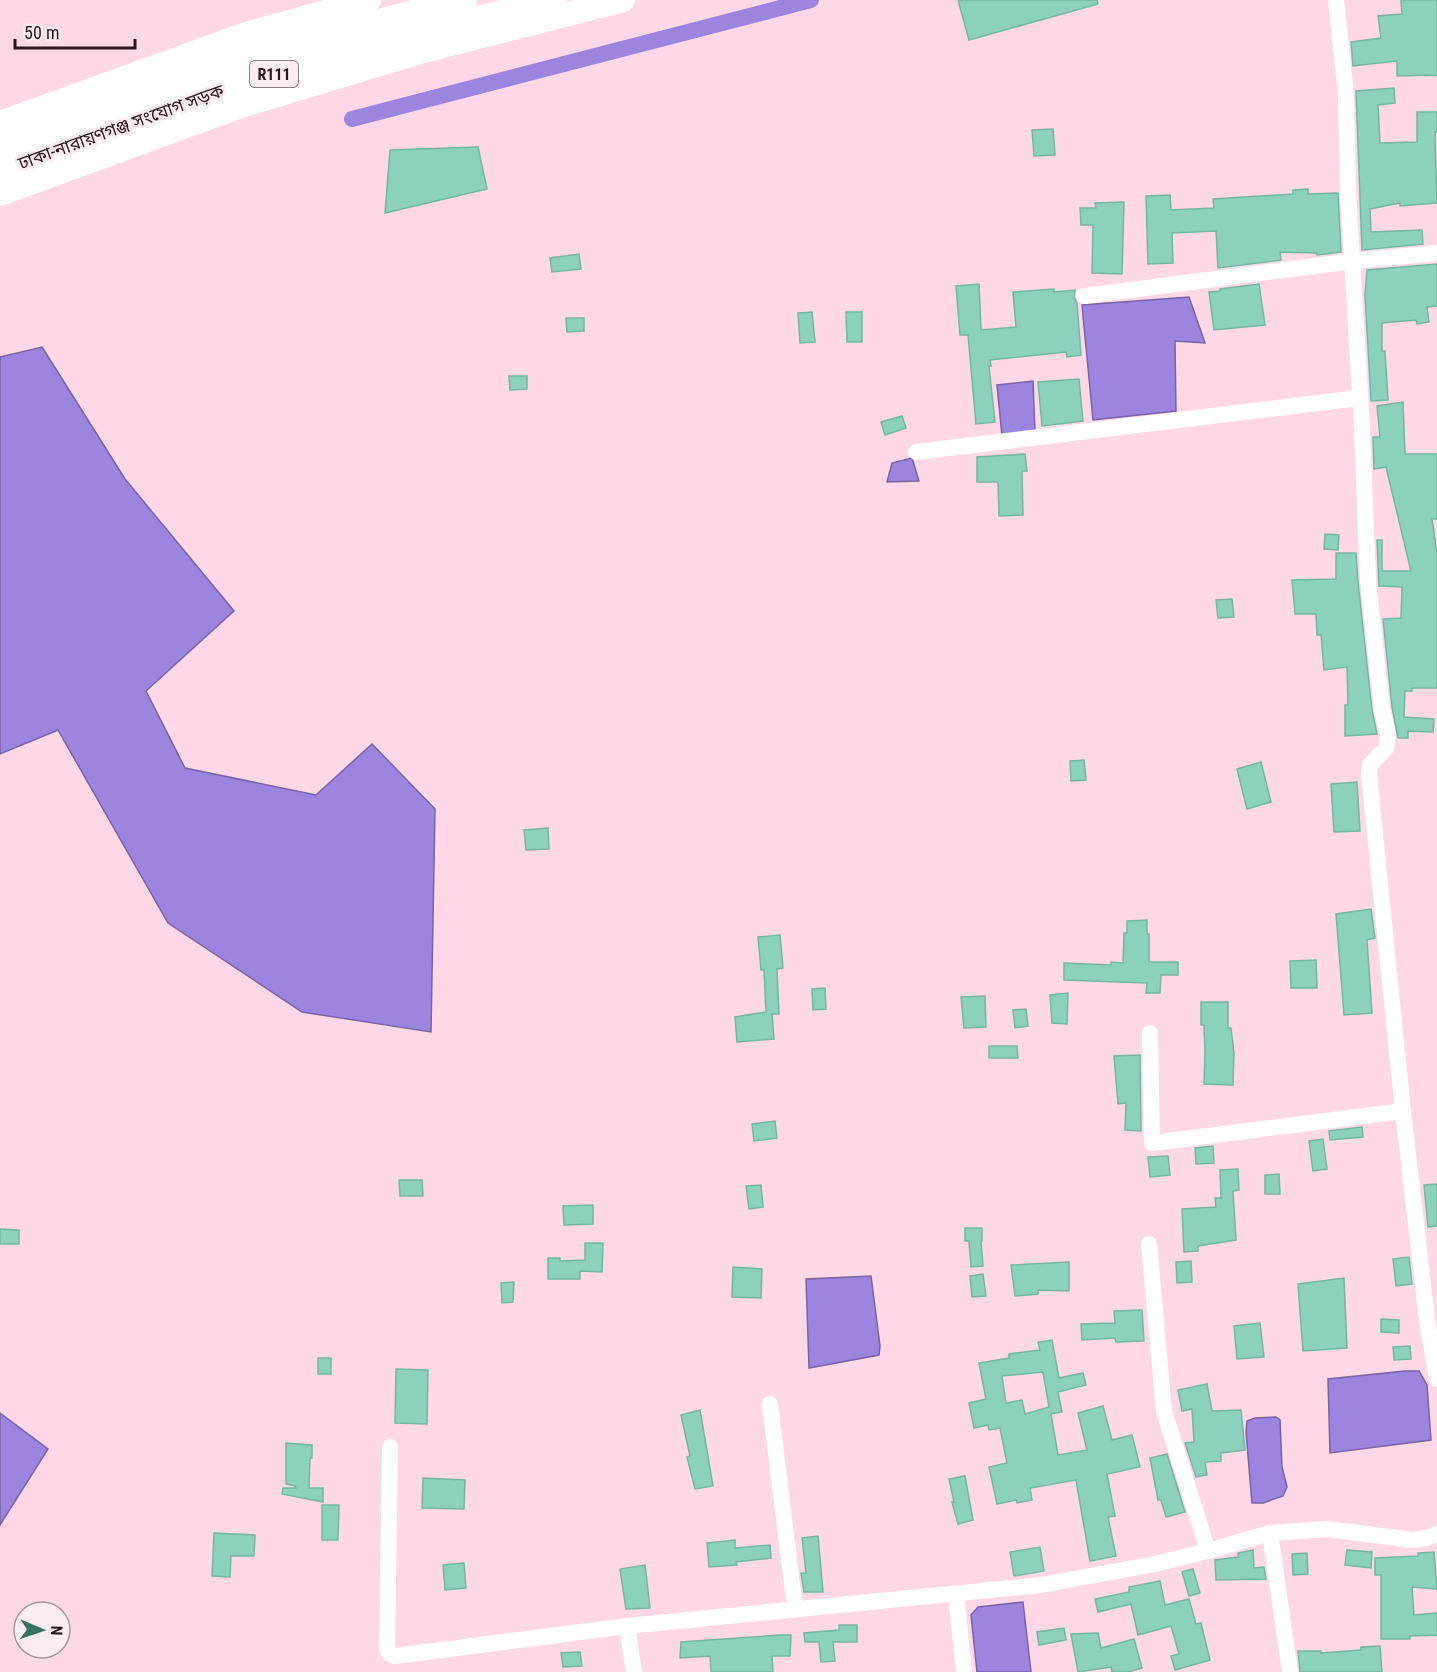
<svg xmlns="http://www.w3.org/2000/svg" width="1437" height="1672" font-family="'Roboto Condensed','Noto Sans Bengali',sans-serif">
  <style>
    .water { fill: #9b85df; stroke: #7963a5; stroke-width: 1.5 }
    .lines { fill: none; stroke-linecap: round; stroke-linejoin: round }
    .canal { stroke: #9b85df; stroke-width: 16 }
    .building { fill: #8bd1bd; stroke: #72b7a4; stroke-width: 1.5; fill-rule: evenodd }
    .street { stroke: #fff; stroke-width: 16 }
    .secondary { stroke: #fff; stroke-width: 24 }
    .primary { stroke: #fff; stroke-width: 26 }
    .labels { text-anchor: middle; stroke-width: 6; stroke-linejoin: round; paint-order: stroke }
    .shield { fill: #faedf2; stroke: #69565e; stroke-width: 1.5 }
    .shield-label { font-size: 16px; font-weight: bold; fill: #2b151e }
    .street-label { font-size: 18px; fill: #2b151e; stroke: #faedf2 }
  </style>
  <rect width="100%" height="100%" fill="#fed8e6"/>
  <!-- water -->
  <g class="water">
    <path d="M 1189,297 L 1205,343 L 1175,341 L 1176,411 L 1093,420 L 1082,305 Z"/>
    <path d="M 42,347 L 125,479 L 234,611 L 146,691 L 185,768 L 316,795 L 372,744 L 435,809 L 431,1032 L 302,1012 L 168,923 L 58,730 L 0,754 L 0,357 Z"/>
    <path d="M 1033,381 L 1035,433 L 1002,436 L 997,385 Z"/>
    <path d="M 912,458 L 919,481 L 887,482 L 892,463 Z"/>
    <path d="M 871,1276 L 880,1346 L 879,1355 L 809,1368 L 806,1279 Z"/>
    <path d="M 1405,1371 L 1419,1371 L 1427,1385 L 1431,1440 L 1330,1453 L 1328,1379 Z"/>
    <path d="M 0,1413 L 48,1449 L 0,1525 Z"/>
    <path d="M 1276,1417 L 1280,1420 L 1282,1467 L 1287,1487 L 1283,1496 L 1263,1503 L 1252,1503 L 1246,1432 L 1247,1421 L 1255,1418 Z"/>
    <path d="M 1023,1602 L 1031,1672 L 977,1672 L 971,1615 L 978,1607 Z"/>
  </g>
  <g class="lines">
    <!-- canal -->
    <path class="canal" d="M 352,119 L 811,0"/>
  </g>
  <!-- building -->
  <g class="building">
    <path d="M 958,0 L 1097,0 L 1098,4 L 969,40 Z"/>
    <path d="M 1401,0 L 1437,0 L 1437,75 L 1397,76 L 1397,61 L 1353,66 L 1351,42 L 1381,38 L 1378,16 L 1402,14 Z"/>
    <path d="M 1394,88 L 1395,103 L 1378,105 L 1380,143 L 1417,142 L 1417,112 L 1437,112 L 1437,132 L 1435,132 L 1437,203 L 1400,206 L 1400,203 L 1370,209 L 1371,232 L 1422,230 L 1423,244 L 1362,250 L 1356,91 Z"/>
    <path d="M 1053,129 L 1055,155 L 1034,156 L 1032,130 Z"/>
    <path d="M 478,147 L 487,189 L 385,213 L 390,150 Z"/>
    <path d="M 1308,189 L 1308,194 L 1338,193 L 1341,252 L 1317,255 L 1317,253 L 1280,252 L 1281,260 L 1218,268 L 1216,231 L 1172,233 L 1173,263 L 1148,264 L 1146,196 L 1170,195 L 1171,210 L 1214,208 L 1213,199 L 1293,194 L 1293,190 Z"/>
    <path d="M 1124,202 L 1122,274 L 1092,273 L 1093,225 L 1081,225 L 1080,208 L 1096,208 L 1095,203 Z"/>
    <path d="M 579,254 L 581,269 L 552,272 L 550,258 Z"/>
    <path d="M 1437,264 L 1437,306 L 1427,307 L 1429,322 L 1417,324 L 1416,320 L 1382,323 L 1382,351 L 1385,351 L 1388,400 L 1371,401 L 1365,295 L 1367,270 Z"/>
    <path d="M 979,284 L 981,330 L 1016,327 L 1013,292 L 1054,289 L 1054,292 L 1075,290 L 1074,297 L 1077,303 L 1081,355 L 1067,357 L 1066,352 L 990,360 L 991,366 L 989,366 L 995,422 L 976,424 L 968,335 L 960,335 L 956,286 Z"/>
    <path d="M 1259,284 L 1265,325 L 1214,330 L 1209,292 L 1220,291 L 1220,289 Z"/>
    <path d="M 812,312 L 815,342 L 800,343 L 798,313 Z"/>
    <path d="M 846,312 L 862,312 L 862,342 L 847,342 Z"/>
    <path d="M 566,318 L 584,318 L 584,331 L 567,332 Z"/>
    <path d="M 509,376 L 527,376 L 527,389 L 510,390 Z"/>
    <path d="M 1079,379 L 1083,421 L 1042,426 L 1038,382 Z"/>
    <path d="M 1403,402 L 1405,454 L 1437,454 L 1437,519 L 1432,519 L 1437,554 L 1437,688 L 1412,688 L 1412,691 L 1405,691 L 1404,717 L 1434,719 L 1433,732 L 1408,731 L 1408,738 L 1398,738 L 1392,707 L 1383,619 L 1401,618 L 1402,587 L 1379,586 L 1377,540 L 1382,540 L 1382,571 L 1411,571 L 1386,467 L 1374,469 L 1373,437 L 1380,437 L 1377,406 Z"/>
    <path d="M 902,416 L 906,428 L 885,435 L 881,422 Z"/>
    <path d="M 1025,454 L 1027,471 L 1022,471 L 1023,515 L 999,516 L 998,482 L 977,482 L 977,457 Z"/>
    <path d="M 1325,534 L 1339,535 L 1338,550 L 1324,549 Z"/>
    <path d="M 1336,553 L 1356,553 L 1358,582 L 1372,710 L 1377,734 L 1345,736 L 1345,705 L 1348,705 L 1347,667 L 1324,670 L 1321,635 L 1317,635 L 1316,614 L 1295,614 L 1292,580 L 1336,579 Z"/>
    <path d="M 1232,599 L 1234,617 L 1218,618 L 1216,600 Z"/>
    <path d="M 1084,760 L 1086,780 L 1071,781 L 1070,761 Z"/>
    <path d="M 1261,762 L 1271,802 L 1247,809 L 1237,769 Z"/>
    <path d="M 1357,782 L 1360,831 L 1334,832 L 1331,784 Z"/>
    <path d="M 548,828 L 549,849 L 526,850 L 524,830 Z"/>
    <path d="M 1371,909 L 1375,938 L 1367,940 L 1372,1013 L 1344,1015 L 1336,914 Z"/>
    <path d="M 1147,920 L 1147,934 L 1149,934 L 1149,962 L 1178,962 L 1178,975 L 1161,975 L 1160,993 L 1146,993 L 1147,983 L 1064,980 L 1064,963 L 1111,965 L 1111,962 L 1123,963 L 1124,933 L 1127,933 L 1127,921 Z"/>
    <path d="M 780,935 L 783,968 L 777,969 L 779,1014 L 772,1014 L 774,1039 L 737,1042 L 735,1017 L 766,1012 L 764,970 L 761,970 L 758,937 Z"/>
    <path d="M 1316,960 L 1317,988 L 1291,988 L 1290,961 Z"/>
    <path d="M 825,988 L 826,1009 L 813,1010 L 812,989 Z"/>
    <path d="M 1068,993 L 1067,1024 L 1052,1023 L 1050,995 Z"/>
    <path d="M 985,996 L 986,1027 L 964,1028 L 961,997 Z"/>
    <path d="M 1201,1002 L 1228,1002 L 1228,1028 L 1231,1028 L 1234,1053 L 1233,1085 L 1204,1084 L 1205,1053 L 1204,1025 L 1201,1025 Z"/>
    <path d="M 1026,1009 L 1028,1026 L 1015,1028 L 1013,1010 Z"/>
    <path d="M 989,1046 L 1017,1046 L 1018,1058 L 989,1058 Z"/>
    <path d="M 1140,1055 L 1141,1131 L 1125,1130 L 1126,1103 L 1118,1104 L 1114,1056 Z"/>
    <path d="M 775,1121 L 777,1138 L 754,1141 L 752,1124 Z"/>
    <path d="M 1362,1127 L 1363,1137 L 1330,1140 L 1329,1131 Z"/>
    <path d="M 1323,1139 L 1327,1169 L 1313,1171 L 1309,1141 Z"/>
    <path d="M 1213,1146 L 1214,1163 L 1196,1164 L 1195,1148 Z"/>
    <path d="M 1168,1156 L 1170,1175 L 1150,1177 L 1148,1157 Z"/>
    <path d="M 1238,1169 L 1239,1190 L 1233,1191 L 1236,1240 L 1198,1246 L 1198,1251 L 1184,1252 L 1182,1209 L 1216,1207 L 1215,1198 L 1221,1198 L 1220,1170 Z"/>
    <path d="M 1279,1174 L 1280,1194 L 1265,1194 L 1265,1175 Z"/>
    <path d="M 399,1180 L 422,1180 L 423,1196 L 400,1196 Z"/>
    <path d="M 1437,1184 L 1437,1226 L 1428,1227 L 1424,1185 Z"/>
    <path d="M 761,1185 L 763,1207 L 749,1209 L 746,1186 Z"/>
    <path d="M 593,1205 L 593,1224 L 564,1225 L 563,1206 Z"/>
    <path d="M 965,1228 L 982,1228 L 982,1241 L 981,1241 L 983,1266 L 971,1267 L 969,1241 L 965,1241 Z"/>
    <path d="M 0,1229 L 19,1230 L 19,1244 L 0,1244 Z"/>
    <path d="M 585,1243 L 603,1243 L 602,1272 L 580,1271 L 580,1279 L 548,1279 L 548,1258 L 560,1258 L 560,1261 L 585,1260 Z"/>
    <path d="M 1409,1257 L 1412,1284 L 1396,1286 L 1393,1259 Z"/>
    <path d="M 1191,1261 L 1192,1282 L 1177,1283 L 1176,1262 Z"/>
    <path d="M 1069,1262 L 1069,1291 L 1038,1290 L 1038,1294 L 1015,1296 L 1011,1265 Z"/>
    <path d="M 733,1267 L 762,1269 L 761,1298 L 732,1297 Z"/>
    <path d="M 983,1274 L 986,1296 L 972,1297 L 970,1276 Z"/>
    <path d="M 1344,1278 L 1347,1348 L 1303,1351 L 1298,1284 Z"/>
    <path d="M 514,1282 L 513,1302 L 502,1303 L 501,1283 Z"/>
    <path d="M 1142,1310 L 1144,1341 L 1116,1342 L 1115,1338 L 1082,1340 L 1081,1324 L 1115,1323 L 1114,1311 Z"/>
    <path d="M 1381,1319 L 1399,1320 L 1399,1333 L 1381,1332 Z"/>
    <path d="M 1260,1323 L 1264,1357 L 1237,1359 L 1234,1326 Z"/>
    <path d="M 1052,1340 L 1059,1378 L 1083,1373 L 1086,1385 L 1058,1392 L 1062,1412 L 1051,1414 L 1058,1455 L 1087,1450 L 1078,1413 L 1103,1406 L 1112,1440 L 1132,1435 L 1140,1467 L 1107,1474 L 1115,1516 L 1108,1517 L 1116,1556 L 1090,1561 L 1076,1480 L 1030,1488 L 1032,1500 L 1017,1503 L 1016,1500 L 997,1504 L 989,1467 L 1007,1463 L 1000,1428 L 989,1430 L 988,1425 L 974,1428 L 969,1403 L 986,1399 L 979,1363 L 1009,1358 L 1009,1354 L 1040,1350 L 1038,1342 ZM 1043,1372 L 1049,1407 L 1025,1414 L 1022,1400 L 1006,1403 L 1002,1376 Z"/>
    <path d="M 1410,1346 L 1411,1359 L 1394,1360 L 1393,1347 Z"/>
    <rect x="318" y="1358" width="13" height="16"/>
    <path d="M 396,1369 L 428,1370 L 427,1424 L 395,1423 Z"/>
    <path d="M 1207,1384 L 1212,1411 L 1241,1410 L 1245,1450 L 1221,1453 L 1221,1461 L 1205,1462 L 1207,1475 L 1196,1477 L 1185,1443 L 1194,1442 L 1192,1409 L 1182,1411 L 1178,1390 Z"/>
    <path d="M 700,1410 L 713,1486 L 695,1489 L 687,1457 L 690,1456 L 681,1415 Z"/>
    <path d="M 286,1443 L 312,1445 L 312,1458 L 310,1458 L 309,1488 L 323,1488 L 323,1502 L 282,1494 L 283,1488 L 296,1488 L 295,1486 L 286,1484 Z"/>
    <path d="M 1167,1454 L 1185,1512 L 1166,1517 L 1161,1500 L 1158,1500 L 1150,1458 Z"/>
    <path d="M 965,1476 L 973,1520 L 958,1524 L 952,1502 L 954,1502 L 949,1479 Z"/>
    <path d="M 423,1478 L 465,1480 L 464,1509 L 422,1508 Z"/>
    <path d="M 322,1505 L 339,1505 L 338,1540 L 322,1540 Z"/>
    <path d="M 214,1533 L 255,1535 L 254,1556 L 231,1556 L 230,1577 L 212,1576 Z"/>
    <path d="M 818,1536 L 823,1592 L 804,1592 L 801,1573 L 806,1573 L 802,1538 Z"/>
    <path d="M 735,1540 L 735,1548 L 770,1545 L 771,1558 L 736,1562 L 737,1565 L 709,1567 L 707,1543 Z"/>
    <path d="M 1040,1547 L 1044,1571 L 1014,1576 L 1010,1552 Z"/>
    <path d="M 1253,1550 L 1254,1568 L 1264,1567 L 1266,1579 L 1216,1580 L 1215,1560 L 1238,1557 L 1238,1553 Z"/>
    <path d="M 1347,1550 L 1372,1552 L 1371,1568 L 1345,1565 Z"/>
    <path d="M 1434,1552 L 1437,1589 L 1412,1587 L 1414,1615 L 1437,1613 L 1437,1635 L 1410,1636 L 1410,1639 L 1381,1639 L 1381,1575 L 1375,1575 L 1375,1558 L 1418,1556 L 1418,1553 Z"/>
    <path d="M 1307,1553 L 1308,1574 L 1293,1575 L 1292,1554 Z"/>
    <path d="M 464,1563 L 466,1588 L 445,1590 L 443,1565 Z"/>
    <path d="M 645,1565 L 650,1608 L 626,1609 L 620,1569 Z"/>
    <path d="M 1193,1569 L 1200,1593 L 1189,1596 L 1182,1572 Z"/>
    <path d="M 1160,1581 L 1165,1605 L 1189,1599 L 1196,1624 L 1201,1623 L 1210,1660 L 1175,1670 L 1171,1656 L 1179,1654 L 1171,1626 L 1138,1635 L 1131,1604 L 1098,1612 L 1095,1599 L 1129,1592 L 1129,1587 Z"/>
    <path d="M 839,1625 L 857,1625 L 857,1642 L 833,1642 L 835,1661 L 821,1662 L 819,1642 L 805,1642 L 804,1633 L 839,1630 Z"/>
    <path d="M 1064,1628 L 1066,1640 L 1039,1645 L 1037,1632 Z"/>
    <path d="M 1098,1633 L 1101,1648 L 1134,1639 L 1142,1668 L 1128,1672 L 1112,1672 L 1111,1667 L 1078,1672 L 1071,1634 Z"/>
    <path d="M 780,1635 L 791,1635 L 790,1656 L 772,1656 L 773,1672 L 711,1672 L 710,1656 L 680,1658 L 681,1642 Z"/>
    <path d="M 1380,1646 L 1382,1672 L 1300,1672 L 1298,1651 L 1321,1651 L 1321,1653 L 1361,1650 L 1361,1647 Z"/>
    <path d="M 580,1652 L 582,1666 L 563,1667 L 561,1653 Z"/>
  </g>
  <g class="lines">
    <!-- street -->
    <g class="street">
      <path d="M 1336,0 L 1346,95 L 1348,192 L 1362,428 L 1368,581 L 1382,709 L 1388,734 L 1386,748 L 1370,765 L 1369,774 L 1403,1111 L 1427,1320 L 1437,1379"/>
      <path d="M 1084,296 L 1353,261 L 1437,253"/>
      <path d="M 916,452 L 1359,398"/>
      <path d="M 1150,1033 L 1152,1143 L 1403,1111"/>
      <path d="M 1149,1244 L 1164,1411 L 1208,1551"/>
      <path d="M 770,1404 L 795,1609"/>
      <path d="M 390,1447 L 387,1649 L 389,1653 L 395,1656 L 627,1626 L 1041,1585 L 1150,1565 L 1208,1551 L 1270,1533 L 1327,1529 L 1413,1540 L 1426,1538 L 1437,1534"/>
      <path d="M 1270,1533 L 1290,1672"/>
      <path d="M 956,1594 L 964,1672"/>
      <path d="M 627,1626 L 634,1672"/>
    </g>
    <!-- secondary -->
    <g class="secondary">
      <path d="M 0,123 L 246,34 L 369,0"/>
      <path d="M 0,194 L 241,106 L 423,51 L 623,0"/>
    </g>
    <!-- primary -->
    <g class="primary">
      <path d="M 0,148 L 283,47 L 464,0"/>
      <path d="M 0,170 L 261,78 L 450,26 L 554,0"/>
    </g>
  </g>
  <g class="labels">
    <!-- shield labels -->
    <rect class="shield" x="250" y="61" width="48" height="26" rx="4.5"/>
    <g class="shield-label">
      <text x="274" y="80">R111</text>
    </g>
    <!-- street labels -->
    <g class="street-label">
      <text transform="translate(121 127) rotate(-20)" y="6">ঢাকা-নারায়ণগঞ্জ সংযোগ সড়ক</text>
    </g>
  </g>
  <!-- north arrow -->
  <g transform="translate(42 1630) rotate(92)"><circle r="28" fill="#faedf2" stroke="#a7979d" stroke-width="1.5"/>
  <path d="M0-4.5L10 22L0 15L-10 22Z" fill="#327362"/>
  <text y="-9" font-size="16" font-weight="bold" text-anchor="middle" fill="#2b151e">N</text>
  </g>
  <!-- scale -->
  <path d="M15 39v9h120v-9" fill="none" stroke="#2b151e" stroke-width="3"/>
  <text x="24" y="39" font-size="18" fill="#2b151e" stroke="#faedf2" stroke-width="4.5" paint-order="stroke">50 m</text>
</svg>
